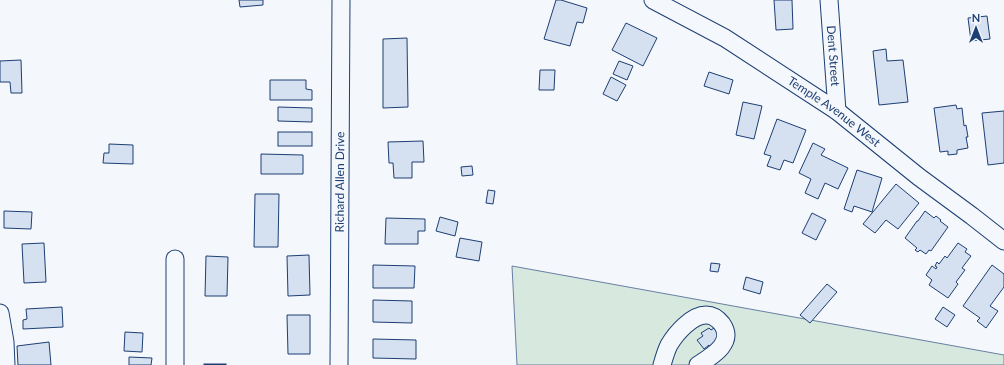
<svg xmlns="http://www.w3.org/2000/svg" width="1004" height="365" font-family="Lato,sans-serif">
  <style>
    .green { fill: #d7e8df; stroke: #687fa3 }
    .building { fill: #d5e0f0; stroke: #1d3f73 }
    .lines { fill: none; stroke-linecap: round; stroke-linejoin: round }
    .minor-casing { stroke: #1d3f73; stroke-width: 19 }
    .minor { stroke: #f4f7fb; stroke-width: 17 }
    .labels { text-anchor: middle; stroke-width: 3; stroke-linejoin: round; paint-order: stroke }
    .street-label { font-size: 12px; fill: #1d3f73; stroke: #f4f7fb }
  </style>
  <rect width="100%" height="100%" fill="#f4f7fb"/>
  <!-- green -->
  <path class="green" d="M 512,266 L 1004,355 L 1004,365 L 517,365 Z"/>
  <!-- building -->
  <g class="building">
    <path d="M 239,0 L 263,0 L 263,5 L 240,7 Z"/>
    <path d="M 556,0 L 561,0 L 587,8 L 583,23 L 577,22 L 570,46 L 544,39 Z"/>
    <path d="M 774,0 L 792,0 L 793,29 L 776,30 Z"/>
    <path d="M 987,16 L 990,39 L 971,41 L 968,18 Z"/>
    <path d="M 626,23 L 657,38 L 643,66 L 612,50 Z"/>
    <path d="M 407,38 L 408,107 L 383,108 L 383,39 Z"/>
    <path d="M 886,49 L 887,61 L 903,60 L 908,102 L 879,105 L 873,51 Z"/>
    <path d="M 21,60 L 22,93 L 11,93 L 10,82 L 0,82 L 0,61 Z"/>
    <path d="M 619,61 L 633,66 L 627,80 L 613,74 Z"/>
    <path d="M 540,70 L 555,70 L 554,90 L 539,90 Z"/>
    <path d="M 709,72 L 733,80 L 729,94 L 704,86 Z"/>
    <path d="M 611,77 L 626,85 L 617,101 L 603,94 Z"/>
    <path d="M 270,80 L 306,80 L 306,89 L 312,90 L 312,100 L 270,100 Z"/>
    <path d="M 743,102 L 762,106 L 754,139 L 736,135 Z"/>
    <path d="M 956,105 L 957,109 L 962,108 L 964,126 L 966,125 L 968,137 L 966,137 L 968,148 L 957,150 L 957,154 L 948,155 L 948,151 L 940,152 L 934,108 Z"/>
    <path d="M 278,107 L 312,108 L 312,122 L 278,121 Z"/>
    <path d="M 1004,111 L 1004,163 L 988,165 L 982,113 Z"/>
    <path d="M 777,119 L 806,130 L 793,163 L 784,160 L 780,170 L 767,166 L 771,156 L 764,154 Z"/>
    <rect x="278" y="132" width="34" height="14"/>
    <path d="M 423,141 L 424,162 L 412,162 L 412,178 L 394,178 L 393,163 L 389,163 L 388,142 Z"/>
    <path d="M 813,143 L 825,149 L 821,155 L 848,168 L 838,189 L 825,183 L 818,199 L 805,193 L 811,179 L 799,173 Z"/>
    <path d="M 109,144 L 133,145 L 133,164 L 103,163 L 104,153 L 109,153 Z"/>
    <path d="M 261,154 L 303,155 L 303,174 L 261,174 Z"/>
    <path d="M 472,166 L 473,175 L 462,176 L 461,167 Z"/>
    <path d="M 857,170 L 882,178 L 872,212 L 854,206 L 852,212 L 844,209 Z"/>
    <path d="M 896,184 L 919,203 L 898,229 L 886,220 L 875,233 L 863,224 Z"/>
    <path d="M 488,190 L 495,191 L 493,204 L 486,203 Z"/>
    <path d="M 255,194 L 279,194 L 278,247 L 254,247 Z"/>
    <path d="M 4,211 L 32,212 L 31,229 L 4,228 Z"/>
    <path d="M 925,211 L 934,218 L 936,216 L 941,220 L 940,221 L 948,227 L 931,251 L 929,250 L 926,254 L 920,250 L 918,252 L 915,250 L 917,248 L 905,238 L 917,221 L 918,221 Z"/>
    <path d="M 812,213 L 826,220 L 816,240 L 802,233 Z"/>
    <path d="M 440,217 L 458,222 L 455,236 L 436,231 Z"/>
    <path d="M 386,218 L 425,219 L 425,231 L 418,231 L 418,244 L 385,244 Z"/>
    <path d="M 460,238 L 482,242 L 479,261 L 456,257 Z"/>
    <path d="M 44,243 L 46,282 L 24,283 L 22,244 Z"/>
    <path d="M 958,243 L 967,249 L 965,252 L 971,256 L 962,268 L 965,270 L 956,282 L 958,284 L 948,298 L 929,285 L 932,280 L 926,275 L 932,266 L 936,269 L 937,267 L 935,266 L 937,262 L 939,264 L 945,256 L 947,258 Z"/>
    <path d="M 309,255 L 310,295 L 288,296 L 287,256 Z"/>
    <path d="M 206,256 L 228,257 L 227,296 L 205,296 Z"/>
    <path d="M 711,263 L 720,264 L 718,272 L 710,271 Z"/>
    <path d="M 373,265 L 415,266 L 414,288 L 373,288 Z"/>
    <path d="M 992,265 L 1004,274 L 1004,287 L 990,306 L 998,311 L 986,328 L 977,321 L 980,318 L 963,306 Z"/>
    <path d="M 746,277 L 763,282 L 760,294 L 743,289 Z"/>
    <path d="M 827,284 L 837,292 L 810,323 L 800,315 Z"/>
    <path d="M 373,300 L 412,301 L 412,323 L 373,322 Z"/>
    <path d="M 62,307 L 63,327 L 23,329 L 23,320 L 27,319 L 26,309 Z"/>
    <path d="M 943,307 L 955,315 L 947,327 L 935,319 Z"/>
    <path d="M 287,315 L 310,315 L 310,354 L 288,354 Z"/>
    <path d="M 717,326 L 723,336 L 711,348 L 709,345 L 704,349 L 697,340 L 703,336 L 701,333 L 709,328 L 711,330 Z"/>
    <path d="M 125,332 L 143,333 L 142,352 L 124,351 Z"/>
    <path d="M 373,339 L 416,340 L 416,359 L 373,358 Z"/>
    <path d="M 49,342 L 51,365 L 18,365 L 17,346 Z"/>
    <path d="M 129,357 L 152,358 L 151,365 L 129,365 Z"/>
    <rect x="204" y="364" width="22" height="1"/>
  </g>
  <g class="lines">
    <!-- minor casing -->
    <g class="minor-casing">
      <g id="minor">
        <path id="s1" d="M 653,0 L 725,38 L 837,111 L 919,177 L 972,216 L 1004,241"/>
        <path id="s2" d="M 829,0 L 837,111"/>
        <path d="M 175,259 L 175,365"/>
        <path d="M 0,313 L 5,342 L 6,365"/>
        <path id="s3" d="M 339,365 L 341,0"/>
        <path d="M 662,365 C 664,358 666,351 669,345 C 676,333 692,315 706,315 C 713,315 718,319 722,324 C 735,343 712,356 698,365"/>
      </g>
    </g>
    <!-- minor -->
    <use href="#minor" class="minor"/>
  </g>
  <g class="labels">
    <!-- street labels -->
    <g class="street-label">
      <text dy="4" stroke="none"><textPath href="#s2" startOffset="56">Dent Street</textPath></text>
      <text dy="4" stroke="none"><textPath href="#s1" startOffset="213">Temple Avenue West</textPath></text>
      <text dy="4" stroke="none"><textPath href="#s3" startOffset="183">Richard Allen Drive</textPath></text>
    </g>
  </g>
  <!-- north arrow -->
  <g transform="translate(976 28)" stroke="#f4f7fb" stroke-width="3" paint-order="stroke">
  <path d="M0-3L7 15L0 10L-7 15Z" fill="#1d3f73"/>
  <text y="-6" font-size="11" font-weight="bold" text-anchor="middle" fill="#1d3f73">N</text>
  </g>
</svg>
